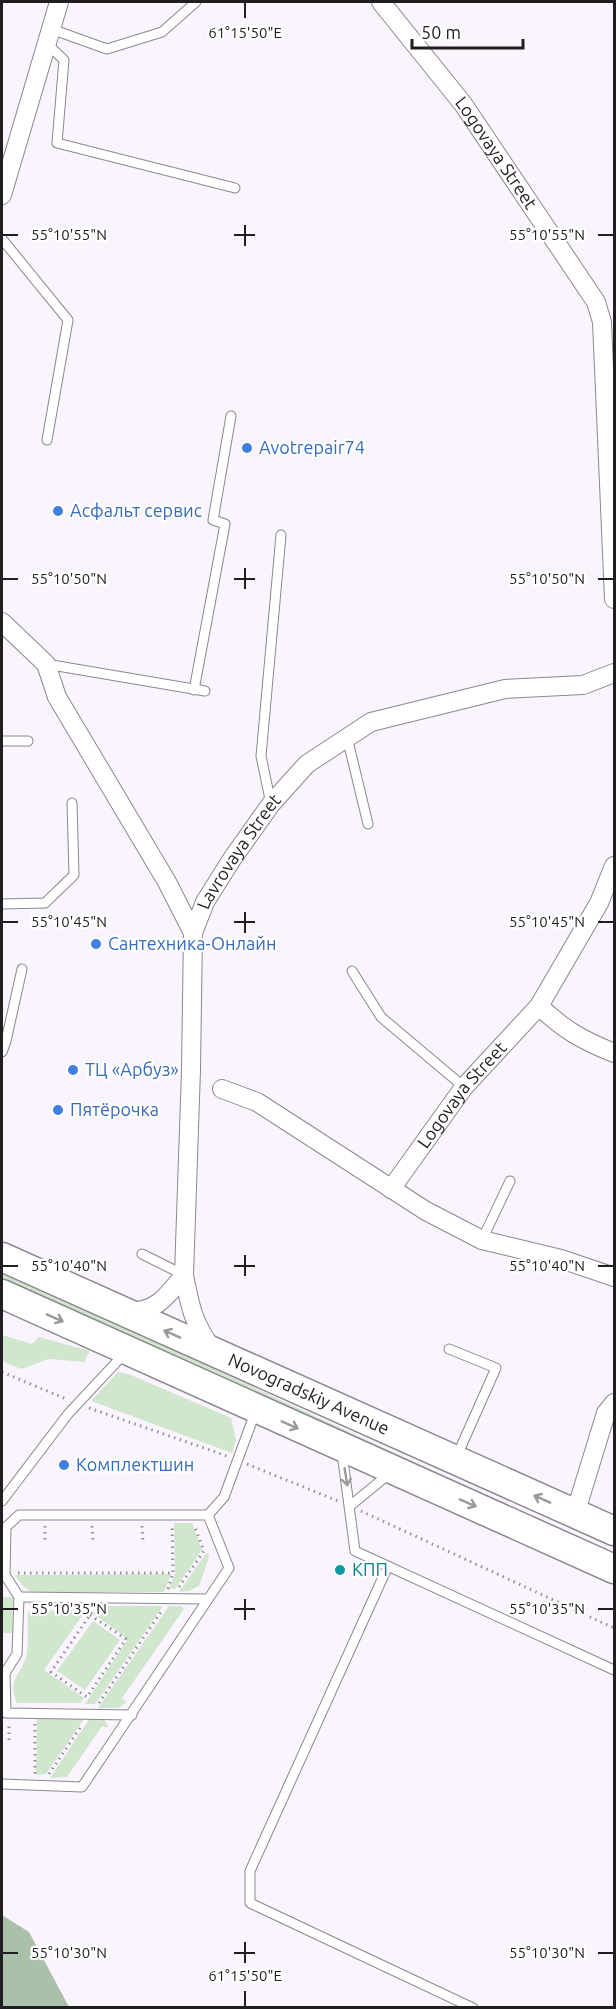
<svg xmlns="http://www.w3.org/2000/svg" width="616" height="2009" font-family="Ubuntu,sans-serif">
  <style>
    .green { fill: #d0e6cd }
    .forest { fill: #abc0a8 }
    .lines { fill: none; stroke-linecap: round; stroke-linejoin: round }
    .service-casing { stroke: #8c8790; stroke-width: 11 }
    .minor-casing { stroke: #8c8790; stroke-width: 20 }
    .primary-casing { stroke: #8c8790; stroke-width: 31 }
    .path { stroke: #949096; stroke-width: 3; stroke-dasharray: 1.5 4.5; stroke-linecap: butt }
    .service { stroke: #fff; stroke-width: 9 }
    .minor { stroke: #fff; stroke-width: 18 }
    .primary { stroke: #fff; stroke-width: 28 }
    .oneway { stroke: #9b9a9b }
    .ticks { fill: none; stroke: #201e21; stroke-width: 2 }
    .shop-dot { fill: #3f7fe0; stroke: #fff; stroke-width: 2 }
    .culture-dot { fill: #0f9aa8; stroke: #fff; stroke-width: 2 }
    .labels { text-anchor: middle; stroke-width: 4.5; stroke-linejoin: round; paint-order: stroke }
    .street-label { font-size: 18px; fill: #201e21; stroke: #fff }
    .shop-label { font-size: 18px; fill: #366cbe; stroke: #fff; text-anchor: start }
    .culture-label { font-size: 18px; fill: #0d838f; stroke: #fff; text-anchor: start }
    .ticks-label { font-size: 15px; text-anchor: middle; fill: #201e21; stroke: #fff; stroke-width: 4.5; stroke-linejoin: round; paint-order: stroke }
  </style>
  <rect width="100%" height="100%" fill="#faf4fe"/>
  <!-- green -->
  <g class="green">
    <path d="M 2,1271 L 74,1304 L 614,1555 L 2,1286 Z"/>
    <path d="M 2,1335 L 32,1344 L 39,1337 L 90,1351 L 84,1362 L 49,1359 L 21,1369 L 2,1361 Z"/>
    <path d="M 118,1372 L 131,1375 L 231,1418 L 236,1440 L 232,1453 L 91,1401 Z"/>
    <path d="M 174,1523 L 192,1523 L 202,1550 L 175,1589 L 169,1588 L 175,1574 Z"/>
    <path d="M 207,1552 L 209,1557 L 199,1586 L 188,1591 L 179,1592 Z"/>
    <path d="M 171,1574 L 164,1592 L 31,1592 L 23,1586 L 15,1575 Z"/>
    <path d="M 2,1597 L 13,1597 L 12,1633 L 2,1633 Z"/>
    <path d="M 99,1606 L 163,1606 L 95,1704 L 85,1704 L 128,1639 L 93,1614 Z"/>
    <path d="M 169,1606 L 181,1606 L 184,1609 L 122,1698 L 127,1702 L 118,1708 L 98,1708 Z"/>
    <path d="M 86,1610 L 44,1670 L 84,1698 L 80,1703 L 17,1703 C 7,1679 20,1676 26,1657 C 29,1647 27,1625 28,1613 L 29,1611 Z"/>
    <path d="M 93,1621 L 120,1640 L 85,1690 L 57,1671 Z"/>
    <path d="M 90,1718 L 103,1719 L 108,1725 L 107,1728 L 102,1726 L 67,1777 L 50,1778 Z"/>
    <path d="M 37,1719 L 84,1719 L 46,1774 L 36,1775 Z"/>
  </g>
  <!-- forest -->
  <path class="forest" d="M 2,1915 L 29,1932 L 69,2007 L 2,2007 Z"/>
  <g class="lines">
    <!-- service casing -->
    <g class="service-casing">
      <g id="service">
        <path d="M 51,29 L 107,49 L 162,32 L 196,2"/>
        <path d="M 46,43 L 64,60 L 57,143 L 235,188"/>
        <path d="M 2,239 L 68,320 L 47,440"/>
        <path d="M 46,664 L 205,691"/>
        <path d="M 194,690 L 225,524 L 213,520 L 231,416"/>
        <path d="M 347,737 L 368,824"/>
        <path d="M 2,741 L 28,741"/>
        <path d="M 271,804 L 261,756 L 281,535"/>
        <path d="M 2,904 L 45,903 L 74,875 L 72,803"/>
        <path d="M 352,971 L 381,1017 L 464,1087"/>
        <path d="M 2,1052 L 6,1041 L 22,969"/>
        <path d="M 482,1240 L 510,1181"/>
        <path d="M 142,1254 L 184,1275"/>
        <path d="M 449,1349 L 496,1368 L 456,1458"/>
        <path d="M 342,1453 L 355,1551 L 614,1670"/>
        <path d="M 2,1501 L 68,1414 L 125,1353"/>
        <path d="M 350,1506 L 390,1473"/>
        <path d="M 388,1566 L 250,1871 L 250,1903 L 473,2008"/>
        <path d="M 19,1597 L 208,1599"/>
        <path d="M 132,1715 L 6,1713 L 5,1673 L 17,1654 L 19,1597 L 5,1575 L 6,1527 L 19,1515 L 208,1515 L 224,1497 L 255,1413"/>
        <path d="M 2,1784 L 82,1787 L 229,1568 L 208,1515"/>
      </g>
    </g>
    <!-- minor casing -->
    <g class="minor-casing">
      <g id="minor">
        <path id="s1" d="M 381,2 L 463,104 L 596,302 L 602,322 L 614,599"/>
        <path d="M 2,195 L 59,2"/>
        <path d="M 2,622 L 46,664 L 57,697 L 167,882 L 193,933"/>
        <path d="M 539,1006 C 564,1030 582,1040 614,1053"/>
        <path d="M 222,1089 L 257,1102 L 426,1211 L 482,1240 L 561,1259 L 614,1277"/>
        <path id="s2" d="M 391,1189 L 464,1087 L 539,1006 L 599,903 L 614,866"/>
        <path id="s3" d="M 184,1275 L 191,1070 L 193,933 L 205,902 L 232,859 L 271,804 L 307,764 L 371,722 L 505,689 L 583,685 L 614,673"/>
        <path d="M 127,1312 C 157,1312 167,1296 184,1275 C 190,1306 193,1323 212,1349"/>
        <path d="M 575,1514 L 606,1413 L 614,1403"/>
      </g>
    </g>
    <!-- primary casing -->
    <g class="primary-casing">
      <g id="primary">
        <path id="s4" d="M 2,1257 L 614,1531"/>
        <path d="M 2,1294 L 614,1569"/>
      </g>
    </g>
    <!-- path -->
    <g class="path">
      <path d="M 2,1372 L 66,1399"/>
      <path d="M 89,1408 L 227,1456"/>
      <path d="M 247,1464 L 338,1501"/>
      <path d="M 361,1511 L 614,1628"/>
      <path d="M 45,1526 L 45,1542"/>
      <path d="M 92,1526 L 93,1542"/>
      <path d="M 142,1526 L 143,1542"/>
      <path d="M 18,1573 L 173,1573 L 172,1525"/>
      <path d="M 179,1587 L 204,1551 L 194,1525"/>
      <path d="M 168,1589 L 173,1573"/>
      <path d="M 90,1615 L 126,1639 L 87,1697 L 51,1672 L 94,1609"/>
      <path d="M 99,1703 L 163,1609"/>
      <path d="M 35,1724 L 35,1775"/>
      <path d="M 9,1740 L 9,1724"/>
      <path d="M 49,1774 L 82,1725"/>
    </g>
    <!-- service -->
    <use href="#service" class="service"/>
    <!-- minor -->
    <use href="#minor" class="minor"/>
    <!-- primary -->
    <use href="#primary" class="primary"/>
  </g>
  <!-- one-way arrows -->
  <defs><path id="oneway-shaft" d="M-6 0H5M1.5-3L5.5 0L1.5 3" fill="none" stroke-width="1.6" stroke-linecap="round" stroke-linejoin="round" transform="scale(1.5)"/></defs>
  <g class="oneway">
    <use href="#oneway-shaft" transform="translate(55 1318) rotate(24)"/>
    <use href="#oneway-shaft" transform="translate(172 1334) rotate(-156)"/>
    <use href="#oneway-shaft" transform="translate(290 1425) rotate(24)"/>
    <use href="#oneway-shaft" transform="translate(346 1477) rotate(81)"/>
    <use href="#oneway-shaft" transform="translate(542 1499) rotate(-156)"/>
    <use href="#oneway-shaft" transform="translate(468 1503) rotate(24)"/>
  </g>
  <!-- ticks -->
  <path class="ticks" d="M 245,3 L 245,18M 245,225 L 245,246M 3,235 L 18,235M 234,235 L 255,235M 598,235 L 613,235M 245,568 L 245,589M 3,579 L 18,579M 234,579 L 255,579M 598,579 L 613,579M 245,912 L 245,933M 3,922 L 18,922M 234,922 L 255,922M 598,922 L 613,922M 245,1255 L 245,1276M 3,1266 L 18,1266M 234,1266 L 255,1266M 598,1266 L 613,1266M 245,1599 L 245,1620M 3,1609 L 18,1609M 234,1609 L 255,1609M 598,1609 L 613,1609M 245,1942 L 245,1963M 3,1953 L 18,1953M 234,1953 L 255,1953M 598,1953 L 613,1953M 245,1991 L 245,2006"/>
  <!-- markers -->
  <g class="shop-dot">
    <circle cx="247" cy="448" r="6"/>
    <circle cx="58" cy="511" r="6"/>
    <circle cx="96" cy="944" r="6"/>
    <circle cx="73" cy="1070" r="6"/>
    <circle cx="58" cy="1110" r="6"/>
    <circle cx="64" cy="1465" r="6"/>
  </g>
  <circle class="culture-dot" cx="340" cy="1570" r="6"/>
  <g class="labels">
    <!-- street labels -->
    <g class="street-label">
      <text dy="6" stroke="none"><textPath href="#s1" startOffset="190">Logovaya Street</textPath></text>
      <text dy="6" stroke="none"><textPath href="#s3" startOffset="436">Lavrovaya Street</textPath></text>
      <text dy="6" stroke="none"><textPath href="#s2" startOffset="118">Logovaya Street</textPath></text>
      <text dy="6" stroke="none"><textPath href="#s4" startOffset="336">Novogradskiy Avenue</textPath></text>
    </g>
    <!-- shop labels -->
    <g class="shop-label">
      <text x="259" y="454">Avotrepair74</text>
      <text x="70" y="517">Асфальт сервис</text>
      <text x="108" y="950">Сантехника-Онлайн</text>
      <text x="85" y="1076">ТЦ «Арбуз»</text>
      <text x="70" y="1116">Пятёрочка</text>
      <text x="76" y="1471">Комплектшин</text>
    </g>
    <!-- culture labels -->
    <g class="culture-label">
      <text x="352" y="1576">КПП</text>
    </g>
  </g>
  <g class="ticks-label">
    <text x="245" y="38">61°15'50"E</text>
    <text x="69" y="240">55°10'55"N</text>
    <text x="547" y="240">55°10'55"N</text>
    <text x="69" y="584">55°10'50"N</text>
    <text x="547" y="584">55°10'50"N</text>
    <text x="69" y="927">55°10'45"N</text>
    <text x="547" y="927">55°10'45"N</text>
    <text x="69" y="1271">55°10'40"N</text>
    <text x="547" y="1271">55°10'40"N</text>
    <text x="69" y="1614">55°10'35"N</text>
    <text x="547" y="1614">55°10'35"N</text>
    <text x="69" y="1958">55°10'30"N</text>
    <text x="547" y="1958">55°10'30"N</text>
    <text x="245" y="1981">61°15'50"E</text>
  </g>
  <!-- border -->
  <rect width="616" height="2009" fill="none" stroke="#201e21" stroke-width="6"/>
  <!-- scale -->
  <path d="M412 39v9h111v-9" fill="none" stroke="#201e21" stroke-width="3"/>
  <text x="421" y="39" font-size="18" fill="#201e21" stroke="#ffffff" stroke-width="4.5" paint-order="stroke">50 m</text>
</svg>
